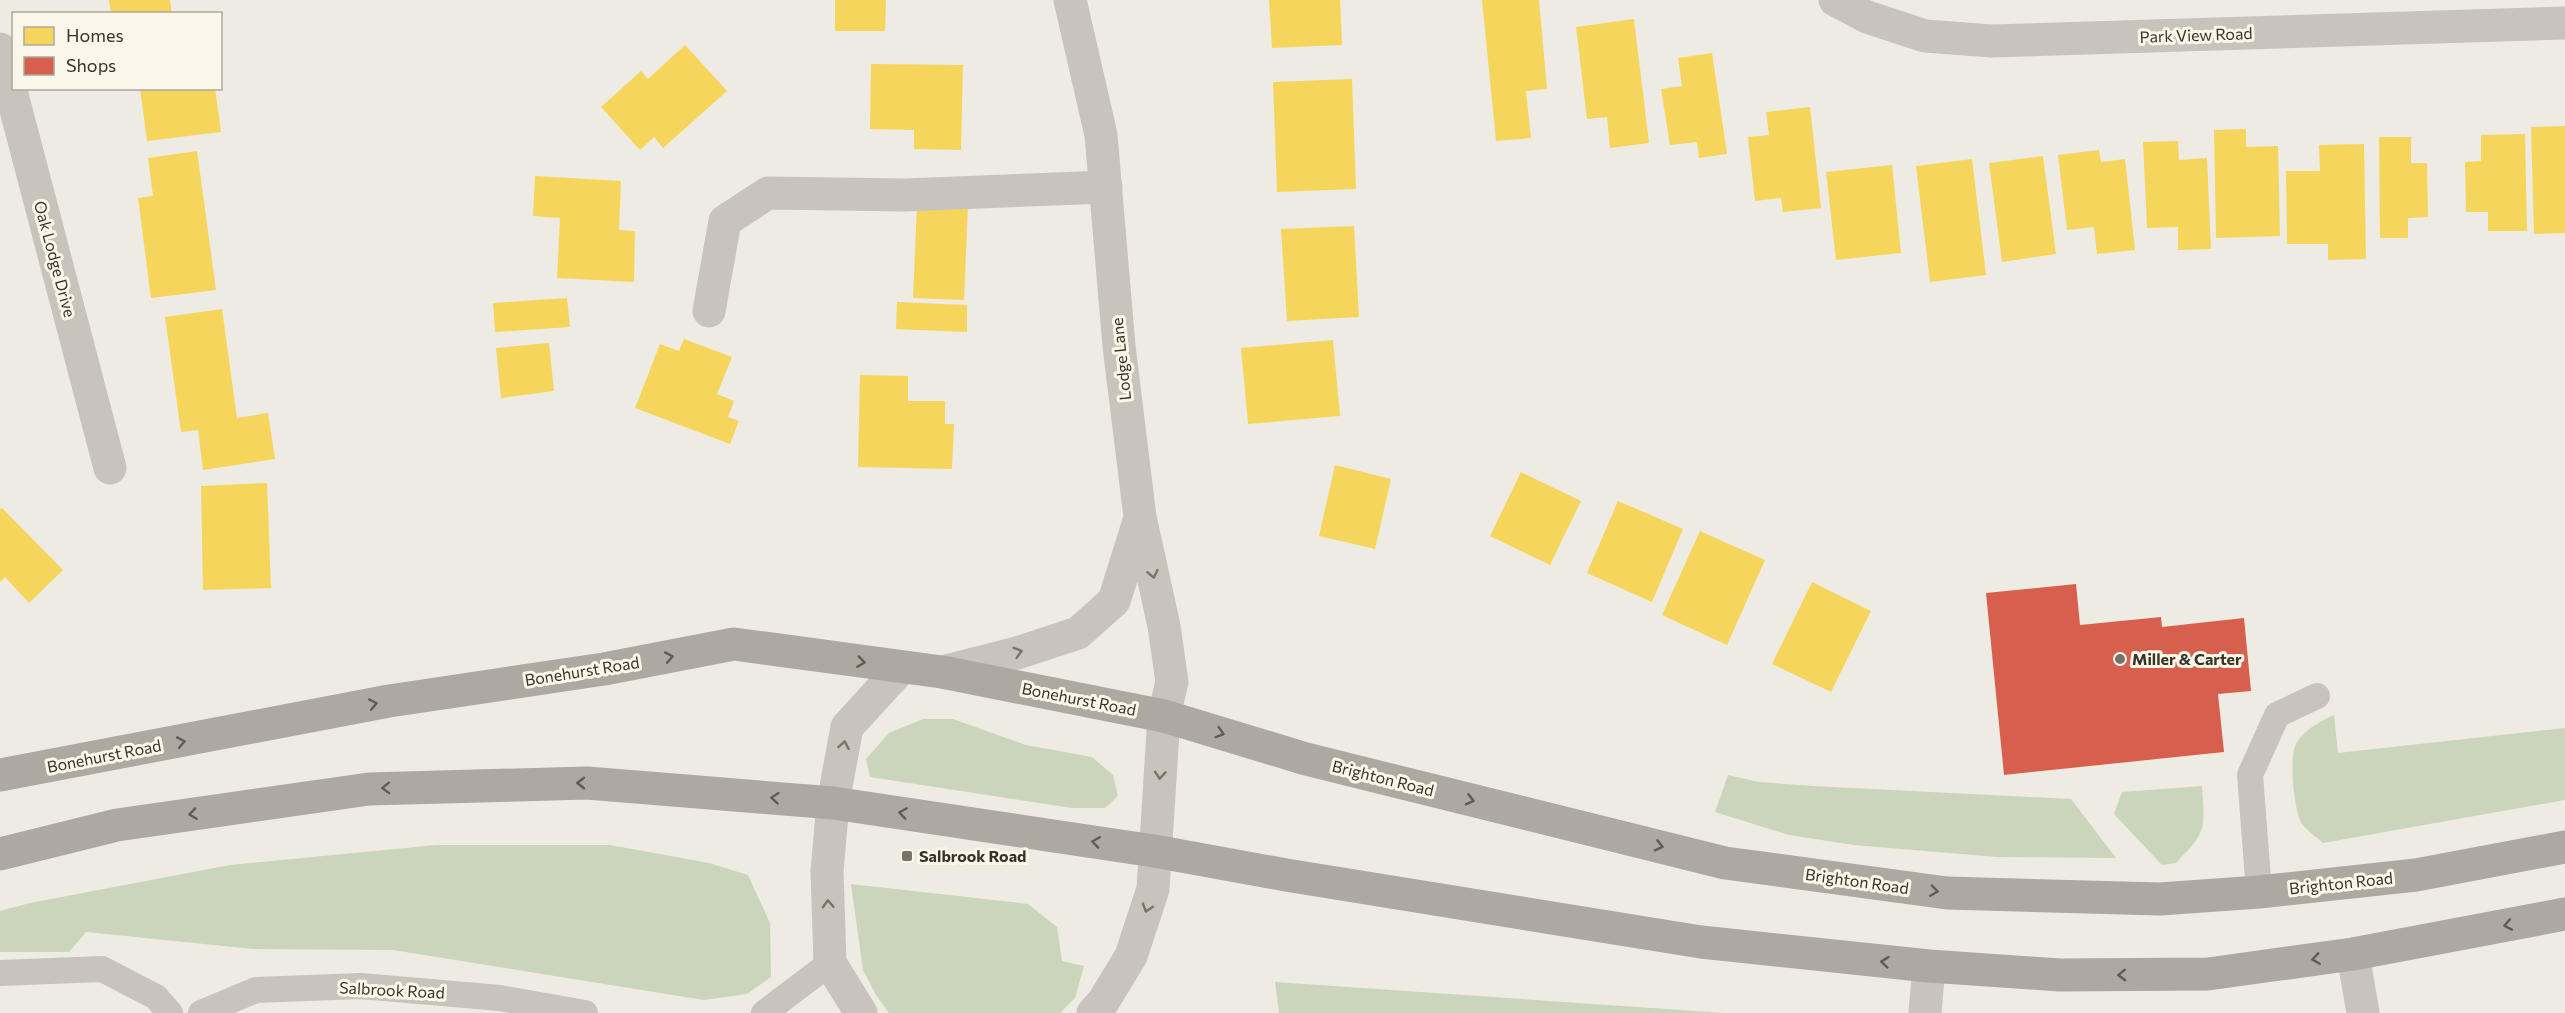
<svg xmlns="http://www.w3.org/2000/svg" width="2565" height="1013" font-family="Commissioner,sans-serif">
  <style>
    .green { fill: #cad5bc }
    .homes { fill: #f6d55c }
    .shops { fill: #d6604d }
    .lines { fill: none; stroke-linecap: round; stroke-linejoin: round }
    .service { stroke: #c8c4bb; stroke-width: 26 }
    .minor { stroke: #c8c4bb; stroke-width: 33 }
    .tertiary { stroke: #c8c4bb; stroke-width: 33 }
    .primary { stroke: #ada8a0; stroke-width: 33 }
    .oneway { stroke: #79746b }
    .oneway2 { stroke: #625b53 }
    .poi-dot { fill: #78736a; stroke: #faf7ea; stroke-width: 2 }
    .labels { text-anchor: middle; stroke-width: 6; stroke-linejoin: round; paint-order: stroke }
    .street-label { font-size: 16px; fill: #393229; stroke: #faf7ea }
    .poi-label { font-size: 16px; font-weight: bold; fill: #393229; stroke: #faf7ea; text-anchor: start }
  </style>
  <rect width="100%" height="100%" fill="#eeebe3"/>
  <!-- green -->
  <g class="green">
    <path d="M 2334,715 L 2338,753 L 2565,728 L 2565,800 L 2323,843 C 2317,837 2307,831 2302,824 C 2294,811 2288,756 2297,742 C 2305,729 2321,721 2334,715 Z"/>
    <path d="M 923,719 L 953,719 L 1026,745 L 1092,757 L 1113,775 L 1118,796 L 1105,808 L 1072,808 L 870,777 L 866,759 L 889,733 Z"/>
    <path d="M 1728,775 L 1759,782 L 1813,786 L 2071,799 L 2116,858 L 1997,857 L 1854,845 L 1789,835 L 1715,812 Z"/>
    <path d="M 2202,786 C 2205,830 2207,831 2176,863 L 2162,865 L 2114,814 L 2122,792 Z"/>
    <path d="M 436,845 L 610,845 L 709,863 L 748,875 L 770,923 L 771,977 L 747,994 L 704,1000 L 393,950 L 253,949 L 86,932 L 69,952 L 0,952 L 0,911 L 30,903 L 230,865 Z"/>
    <path d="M 851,884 L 1028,904 L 1057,927 L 1062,961 L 1084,966 L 1075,998 L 1060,1013 L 889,1013 L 876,995 L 863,970 Z"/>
    <path d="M 1275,982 L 1724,1013 L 1279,1013 Z"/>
  </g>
  <!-- homes -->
  <g class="homes">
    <path d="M 109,0 L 170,0 L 172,14 L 111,14 Z"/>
    <path d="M 835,0 L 886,0 L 885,31 L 835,31 Z"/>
    <path d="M 1269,0 L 1340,0 L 1342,45 L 1272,48 Z"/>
    <path d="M 1482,0 L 1539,0 L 1547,89 L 1526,91 L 1531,138 L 1496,141 Z"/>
    <path d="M 1634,19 L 1649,143 L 1610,148 L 1607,117 L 1587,119 L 1576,27 Z"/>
    <path d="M 685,45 L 727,91 L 663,148 L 654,137 L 640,150 L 601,107 L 641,71 L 648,79 Z"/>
    <path d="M 1712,53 L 1727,154 L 1699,158 L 1697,142 L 1670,145 L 1661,89 L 1682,86 L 1678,58 Z"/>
    <path d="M 871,64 L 963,65 L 961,150 L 914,149 L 914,130 L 870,129 Z"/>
    <path d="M 1352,79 L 1356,189 L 1277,192 L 1273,82 Z"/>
    <path d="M 140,88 L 215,88 L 221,132 L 147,141 Z"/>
    <path d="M 1810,107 L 1821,208 L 1783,212 L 1781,198 L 1755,201 L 1748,137 L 1769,135 L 1766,112 Z"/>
    <path d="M 2565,126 L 2565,233 L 2534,234 L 2531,127 Z"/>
    <path d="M 2246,129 L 2246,147 L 2278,146 L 2280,236 L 2216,238 L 2214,130 Z"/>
    <path d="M 2525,134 L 2527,231 L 2488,231 L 2488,212 L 2466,212 L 2465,162 L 2481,161 L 2481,135 Z"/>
    <path d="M 2379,137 L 2411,137 L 2411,163 L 2427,163 L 2428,217 L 2408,218 L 2408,238 L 2380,238 Z"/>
    <path d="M 2178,141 L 2179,160 L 2207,158 L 2211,249 L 2178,250 L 2178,227 L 2147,228 L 2143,142 Z"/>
    <path d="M 2364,144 L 2366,259 L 2328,260 L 2328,244 L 2287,244 L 2286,171 L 2320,171 L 2319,145 Z"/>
    <path d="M 2099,150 L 2101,162 L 2125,159 L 2135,250 L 2097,254 L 2094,227 L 2067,230 L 2058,155 Z"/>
    <path d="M 197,151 L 216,290 L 151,298 L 138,198 L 153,196 L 148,158 Z"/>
    <path d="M 2043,156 L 2056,254 L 2002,262 L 1989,163 Z"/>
    <path d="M 1972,159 L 1986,275 L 1930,282 L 1916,166 Z"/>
    <path d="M 1892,165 L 1901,253 L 1836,260 L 1826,172 Z"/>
    <path d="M 535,176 L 621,181 L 619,230 L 635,231 L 634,282 L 557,278 L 560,218 L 533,216 Z"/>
    <path d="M 917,204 L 968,206 L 964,300 L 913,298 Z"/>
    <path d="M 1354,226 L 1359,317 L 1287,321 L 1281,229 Z"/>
    <path d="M 567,298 L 570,327 L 495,332 L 493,303 Z"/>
    <path d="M 897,302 L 967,305 L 967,332 L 896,329 Z"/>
    <path d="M 222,309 L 237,418 L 268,413 L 275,459 L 203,470 L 198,430 L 181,432 L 165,317 Z"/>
    <path d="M 684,339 L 732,357 L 717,394 L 734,401 L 728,417 L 739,421 L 730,444 L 635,408 L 660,344 L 679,351 Z"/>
    <path d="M 1333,340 L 1340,416 L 1248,424 L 1241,348 Z"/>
    <path d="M 549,343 L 554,391 L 501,398 L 496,348 Z"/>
    <path d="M 860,375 L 908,376 L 908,401 L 945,401 L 945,424 L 954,424 L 952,469 L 858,467 Z"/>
    <path d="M 1335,465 L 1391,479 L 1375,549 L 1319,536 Z"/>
    <path d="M 1521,472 L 1581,501 L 1550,565 L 1490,536 Z"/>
    <path d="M 267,483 L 271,588 L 203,590 L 201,486 Z"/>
    <path d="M 1618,501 L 1683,529 L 1652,602 L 1587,573 Z"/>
    <path d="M 2,508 L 63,570 L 29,603 L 5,577 L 0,582 L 0,510 Z"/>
    <path d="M 1700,531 L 1765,560 L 1727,645 L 1662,615 Z"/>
    <path d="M 1812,582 L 1871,611 L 1831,692 L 1772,664 Z"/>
  </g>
  <!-- shops -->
  <path class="shops" d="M 2076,584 L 2080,625 L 2161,617 L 2162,627 L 2244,618 L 2251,691 L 2218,694 L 2224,752 L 2004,775 L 1986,593 Z"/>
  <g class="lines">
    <!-- service -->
    <g class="service">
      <path d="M 2259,892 L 2250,775 L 2277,715 L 2317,696"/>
      <path d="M 0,973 L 102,969 L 156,997 L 170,1013"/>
      <path d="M 201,1013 L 256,990 L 361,986 L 500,998 L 585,1013"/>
      <path d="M 764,1013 L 830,963"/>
    </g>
    <!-- minor -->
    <g class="minor">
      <path d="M 1835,0 L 1867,17 L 1925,36 L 1992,41 L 2565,23"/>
      <path d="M 0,49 L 110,468"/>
      <path d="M 709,311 L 725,221 L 768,193 L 905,195 L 1106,187"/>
      <path d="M 2353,954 L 2363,1013"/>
      <path d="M 861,1013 L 830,963 L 827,871 L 833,803 L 847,727 L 901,668"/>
      <path d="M 1093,1013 L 1103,1002 L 1131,956 L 1153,889 L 1164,716"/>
      <path d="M 1925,1013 L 1929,966"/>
    </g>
    <!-- tertiary -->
    <g class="tertiary">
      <path d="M 1070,0 L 1101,135 L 1119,346 L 1140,517 L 1164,626 L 1172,682 L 1164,716"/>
      <path d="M 942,672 L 1017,653 L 1078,633 L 1114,601 L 1140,518"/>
    </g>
    <!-- primary -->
    <g class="primary">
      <path d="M 0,775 L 389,701 L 604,669 L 734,644 L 942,672 L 1164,716 L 1306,759 L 1725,863 L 1947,893 L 2160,899 L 2259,892 L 2416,875 L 2565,847"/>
      <path d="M 0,854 L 117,825 L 369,789 L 587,783 L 833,803 L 1154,851 L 1286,875 L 1701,942 L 1929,966 L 2060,975 L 2208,974 L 2353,954 L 2565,914"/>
    </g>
  </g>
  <!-- one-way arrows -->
  <defs><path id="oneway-chevron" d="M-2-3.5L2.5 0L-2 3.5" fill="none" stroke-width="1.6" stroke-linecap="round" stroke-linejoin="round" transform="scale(1.5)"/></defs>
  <g class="oneway">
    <use href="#oneway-chevron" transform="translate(1153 574) rotate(78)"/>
    <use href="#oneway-chevron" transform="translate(1018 652) rotate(-16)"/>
    <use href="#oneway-chevron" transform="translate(844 745) rotate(-80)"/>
    <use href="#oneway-chevron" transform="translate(1160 775) rotate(94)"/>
    <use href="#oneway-chevron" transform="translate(828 904) rotate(-92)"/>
    <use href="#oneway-chevron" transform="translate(1147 908) rotate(108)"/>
  </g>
  <g class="oneway2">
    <use href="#oneway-chevron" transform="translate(669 657) rotate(-11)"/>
    <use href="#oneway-chevron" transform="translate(861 662) rotate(8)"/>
    <use href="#oneway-chevron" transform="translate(373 704) rotate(-11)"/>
    <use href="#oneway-chevron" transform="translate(1220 733) rotate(17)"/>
    <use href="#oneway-chevron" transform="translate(181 742) rotate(-11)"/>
    <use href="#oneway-chevron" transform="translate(581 783) rotate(180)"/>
    <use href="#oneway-chevron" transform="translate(386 788) rotate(178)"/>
    <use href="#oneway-chevron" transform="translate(775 798) rotate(-175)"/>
    <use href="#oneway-chevron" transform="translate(1470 800) rotate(14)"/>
    <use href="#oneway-chevron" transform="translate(903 813) rotate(-172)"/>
    <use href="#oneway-chevron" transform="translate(193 814) rotate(172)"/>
    <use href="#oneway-chevron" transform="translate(1096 842) rotate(-172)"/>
    <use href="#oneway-chevron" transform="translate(1659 846) rotate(14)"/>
    <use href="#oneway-chevron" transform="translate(1934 891) rotate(8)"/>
    <use href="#oneway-chevron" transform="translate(2508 925) rotate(169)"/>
    <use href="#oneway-chevron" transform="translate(2316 959) rotate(172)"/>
    <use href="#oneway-chevron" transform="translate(1885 962) rotate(-174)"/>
    <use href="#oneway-chevron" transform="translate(2122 975) rotate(179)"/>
  </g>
  <!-- markers -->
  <g class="poi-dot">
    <circle cx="2120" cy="659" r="6"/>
    <rect x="901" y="850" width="12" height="12" rx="3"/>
  </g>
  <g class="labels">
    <!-- street labels -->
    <g class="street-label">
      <text transform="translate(2196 35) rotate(-2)" y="6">Park View Road</text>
      <text transform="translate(55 259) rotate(75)" y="6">Oak Lodge Drive</text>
      <text transform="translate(1121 359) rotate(-96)" y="6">Lodge Lane</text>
      <text transform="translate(582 671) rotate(-9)" y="6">Bonehurst Road</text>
      <text transform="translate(1079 699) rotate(11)" y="6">Bonehurst Road</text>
      <text transform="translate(104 756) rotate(-11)" y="6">Bonehurst Road</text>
      <text transform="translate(1383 778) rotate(14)" y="6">Brighton Road</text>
      <text transform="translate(1857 881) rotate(8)" y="6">Brighton Road</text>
      <text transform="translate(2341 883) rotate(-6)" y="6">Brighton Road</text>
      <text transform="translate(392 990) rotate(3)" y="6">Salbrook Road</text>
    </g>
    <!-- poi labels -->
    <g class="poi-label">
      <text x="2132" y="665">Miller &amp; Carter</text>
      <text x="919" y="862">Salbrook Road</text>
    </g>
  </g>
  <!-- legend -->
  <rect x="12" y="12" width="210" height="78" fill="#faf7ea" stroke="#ada89d" stroke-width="1.5"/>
  <rect x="24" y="27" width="30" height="18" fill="#f6d55c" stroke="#ada89d" stroke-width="1.5"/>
  <text x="66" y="42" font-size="18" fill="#393229">Homes</text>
  <rect x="24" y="57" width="30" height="18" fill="#d6604d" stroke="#ada89d" stroke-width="1.5"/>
  <text x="66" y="72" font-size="18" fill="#393229">Shops</text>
</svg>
